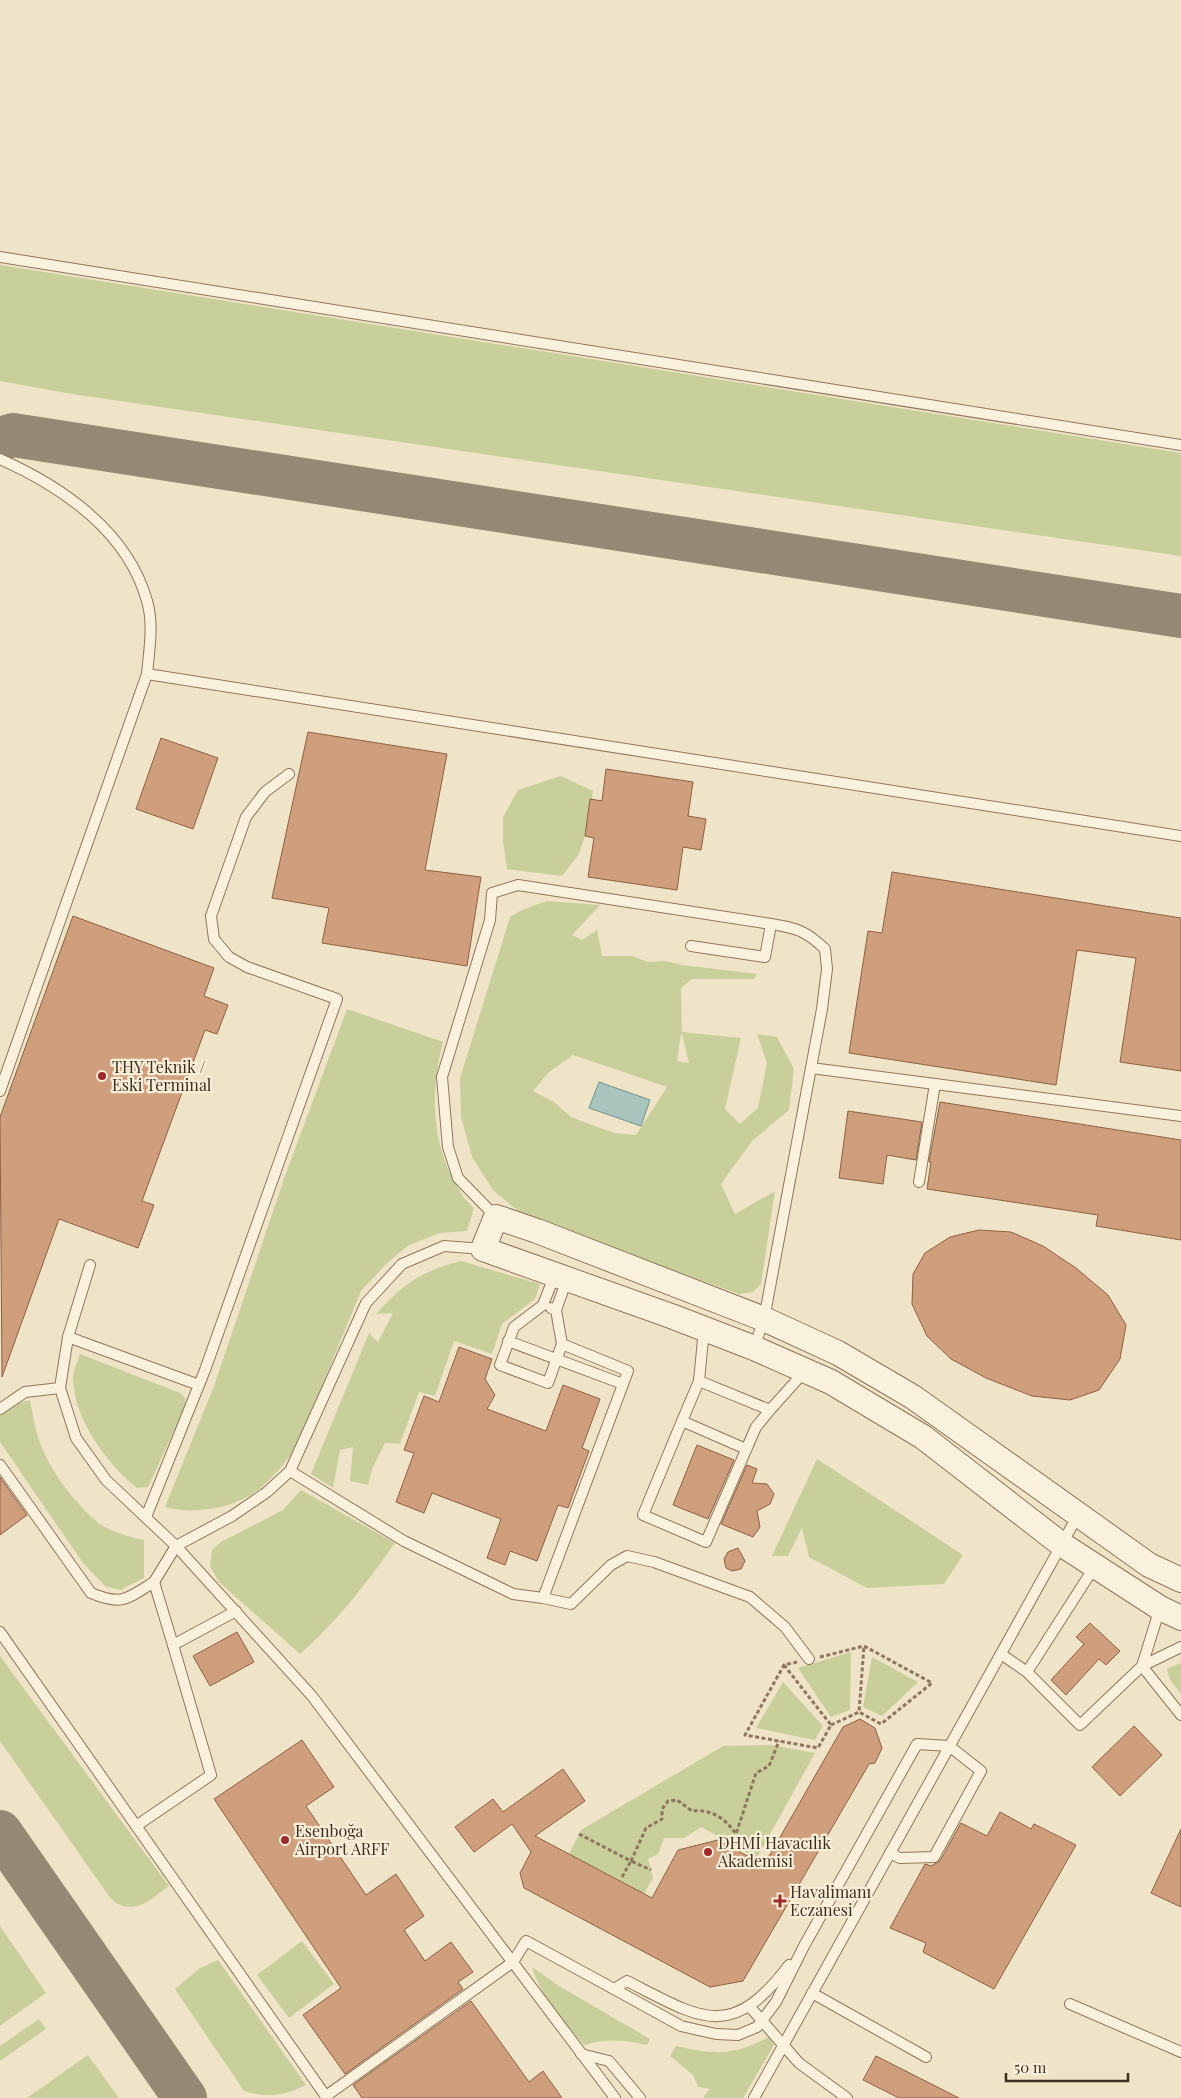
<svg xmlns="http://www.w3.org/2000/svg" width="1181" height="2098" font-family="'Playfair Display',serif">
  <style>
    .green { fill: #c9cf9b; fill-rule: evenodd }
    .water { fill: #a9c4bc; stroke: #6f938a }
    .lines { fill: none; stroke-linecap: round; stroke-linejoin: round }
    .taxiway { stroke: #968974; stroke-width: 44 }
    .building { fill: #cf9f7d; stroke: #8d5f41 }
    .service-casing { stroke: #8d765c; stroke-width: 12 }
    .tertiary-casing { stroke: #8d765c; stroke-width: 26 }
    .path { stroke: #8d765c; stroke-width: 3; stroke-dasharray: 4 2.5; stroke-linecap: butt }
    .service { stroke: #faf1dc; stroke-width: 10 }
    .tertiary { stroke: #faf1dc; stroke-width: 24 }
    .poi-dot { fill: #9e2a2b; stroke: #f7eed8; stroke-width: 2 }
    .labels { text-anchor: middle; stroke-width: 4.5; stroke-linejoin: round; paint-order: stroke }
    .poi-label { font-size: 16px; fill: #3d2e20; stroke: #f7eed8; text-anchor: start }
  </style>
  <rect width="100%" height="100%" fill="#f0e4c8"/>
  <!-- green -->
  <g class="green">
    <path d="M 0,265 L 1181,453 L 1181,556 L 72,394 L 0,381 Z"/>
    <path d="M 561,776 L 593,791 L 585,836 L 579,854 L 562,876 L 507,869 L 503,841 L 503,817 L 518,790 Z"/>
    <path d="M 547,901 L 600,905 L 572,935 L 582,940 L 597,930 L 602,956 L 632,956 L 648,962 L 665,961 L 682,965 L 757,974 L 754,979 L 692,979 L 681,988 L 682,1032 L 741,1038 L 725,1109 L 740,1124 L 758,1108 L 767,1063 L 757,1034 L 777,1037 L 794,1069 L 789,1110 L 752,1141 L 721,1184 L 735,1214 L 775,1191 L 761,1284 L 753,1292 L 739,1294 L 557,1228 L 517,1210 L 493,1190 L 472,1157 L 461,1117 L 460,1078 L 510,917 L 524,909 ZM 681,1034 L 682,1034 L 689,1063 L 677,1061 ZM 573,1055 L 667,1087 L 636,1135 L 614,1133 L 571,1117 L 554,1102 L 533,1091 L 549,1072 Z"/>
    <path d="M 347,1009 L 443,1042 C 431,1090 430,1140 456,1184 C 461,1193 465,1201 474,1208 L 467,1231 L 440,1233 L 409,1245 L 386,1264 L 361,1291 L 296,1449 C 284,1463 273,1478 259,1489 C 235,1509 194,1515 165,1507 L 214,1386 L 285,1176 Z"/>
    <path d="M 461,1261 L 540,1284 L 535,1299 L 502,1324 L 492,1354 L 454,1341 L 435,1396 L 419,1392 L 400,1444 L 385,1443 L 373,1467 L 368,1485 L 350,1481 L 353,1447 L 340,1450 L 333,1488 L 311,1474 L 369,1333 L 378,1342 L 393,1313 L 376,1314 C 403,1284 421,1271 461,1261 Z"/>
    <path d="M 80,1354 L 180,1393 L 185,1398 L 185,1407 L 148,1487 L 137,1488 C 107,1464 75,1421 73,1380 C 72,1372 78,1362 80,1354 Z"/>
    <path d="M 30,1400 C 32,1411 34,1423 37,1434 C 46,1465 71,1499 95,1520 C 107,1531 129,1537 144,1540 L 144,1578 L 120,1590 L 105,1586 L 83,1563 L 0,1442 L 0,1416 L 15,1404 Z"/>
    <path d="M 817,1459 L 963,1555 L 944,1584 L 867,1588 L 809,1557 L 802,1528 L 788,1556 L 772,1556 Z"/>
    <path d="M 301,1490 L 395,1543 C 366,1584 337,1621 300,1654 L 219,1582 L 210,1566 L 212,1550 L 221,1542 L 283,1510 Z"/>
    <path d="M 851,1652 L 850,1710 L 831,1717 L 798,1668 Z"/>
    <path d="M 0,1656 L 169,1886 C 155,1896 138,1914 118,1904 C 113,1902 108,1894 104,1889 L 0,1741 Z"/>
    <path d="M 872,1657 L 918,1682 L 882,1716 L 863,1707 Z"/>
    <path d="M 1181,1663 L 1181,1694 L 1170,1680 L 1167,1669 Z"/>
    <path d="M 783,1682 L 823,1726 L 815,1740 L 756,1728 Z"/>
    <path d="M 771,1745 L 815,1753 L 757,1858 L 701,1827 L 684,1838 L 664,1838 L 658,1854 L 648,1859 L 653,1878 L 644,1894 L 569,1854 L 581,1830 L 723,1746 Z"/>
    <path d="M 0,1926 L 46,1993 L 0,2026 Z"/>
    <path d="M 302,1941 L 334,1984 L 289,2018 L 257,1975 Z"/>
    <path d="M 218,1960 L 306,2085 C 284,2096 267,2098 244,2091 L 175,1989 L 200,1968 Z"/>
    <path d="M 532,1967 L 559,1986 L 650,2039 L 647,2045 C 624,2040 607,2038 584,2045 C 564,2022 541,1997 532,1967 Z"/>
    <path d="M 39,2019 L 46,2029 L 0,2061 L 0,2046 Z"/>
    <path d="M 769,2037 L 774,2045 L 743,2098 L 704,2098 L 703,2097 L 710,2089 L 698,2087 L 693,2075 L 670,2056 L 676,2046 C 716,2055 732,2056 769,2037 Z"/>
    <path d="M 88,2055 L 119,2098 L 27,2098 Z"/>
  </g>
  <!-- water -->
  <path class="water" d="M 599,1082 L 650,1100 L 641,1126 L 589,1108 Z"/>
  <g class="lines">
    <!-- taxiway -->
    <g class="taxiway">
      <path d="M 0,439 L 13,435 L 1181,616"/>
      <path d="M 0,1832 L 185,2098"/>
    </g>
  </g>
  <!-- building -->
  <g class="building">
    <path d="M 308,732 L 447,754 L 425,870 L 481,877 L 467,966 L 322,943 L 329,908 L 272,898 Z"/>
    <path d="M 161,738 L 218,758 L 193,829 L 136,809 Z"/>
    <path d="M 606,769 L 693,782 L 688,816 L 706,819 L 701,850 L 683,847 L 677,890 L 588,877 L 594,838 L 585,836 L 590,799 L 602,801 Z"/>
    <path d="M 892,872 L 1181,918 L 1181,1071 L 1120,1062 L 1136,958 L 1077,950 L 1056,1085 L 849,1053 L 868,931 L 882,933 Z"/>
    <path d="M 73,916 L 214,968 L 204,996 L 228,1005 L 217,1034 L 205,1030 L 142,1201 L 154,1205 L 138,1248 L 59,1219 L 2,1377 L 0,1117 Z"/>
    <path d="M 940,1102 L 1181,1140 L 1181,1240 L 1096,1226 L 1098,1215 L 927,1189 L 931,1162 L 929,1162 Z"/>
    <path d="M 848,1111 L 922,1122 L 916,1160 L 887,1155 L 883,1184 L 839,1178 Z"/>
    <path d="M 979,1230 L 1011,1232 L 1043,1246 L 1076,1268 L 1108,1295 L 1126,1325 L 1120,1359 L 1099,1390 L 1070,1400 L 1032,1396 L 986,1378 L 951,1359 L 927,1336 L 912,1304 L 913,1274 L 925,1253 L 950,1237 Z"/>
    <path d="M 459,1347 L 492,1359 L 485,1379 L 495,1395 L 487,1409 L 546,1431 L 563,1385 L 600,1399 L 582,1448 L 589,1451 L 568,1508 L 558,1505 L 537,1561 L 510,1551 L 505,1565 L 487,1558 L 501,1519 L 432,1493 L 424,1513 L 396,1502 L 414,1453 L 404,1450 L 424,1396 L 439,1402 Z"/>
    <path d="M 697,1445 L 734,1460 L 708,1519 L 673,1505 Z"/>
    <path d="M 747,1465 L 757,1469 L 752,1483 L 767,1484 L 774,1494 L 770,1504 L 757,1511 L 760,1527 L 753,1537 L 721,1524 Z"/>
    <path d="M 0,1477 L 27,1515 L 0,1535 Z"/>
    <path d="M 738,1548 L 745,1561 L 741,1569 L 732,1571 L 726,1568 L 724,1559 L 728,1552 Z"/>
    <path d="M 1090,1623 L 1120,1651 L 1106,1665 L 1099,1659 L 1066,1695 L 1051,1680 L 1084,1644 L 1076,1637 Z"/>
    <path d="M 237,1632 L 254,1662 L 210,1686 L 193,1656 Z"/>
    <path d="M 860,1719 L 875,1728 L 882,1748 L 875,1763 L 869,1764 L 743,1981 L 710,1987 L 524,1888 L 520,1873 L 531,1852 L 512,1824 L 474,1852 L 455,1827 L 493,1799 L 503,1812 L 563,1769 L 585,1801 L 535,1836 L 652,1898 L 678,1850 L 718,1840 L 764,1865 L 843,1727 Z"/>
    <path d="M 1134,1726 L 1162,1755 L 1120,1796 L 1092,1767 Z"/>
    <path d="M 302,1740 L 334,1787 L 306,1806 L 366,1895 L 396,1874 L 424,1916 L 404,1930 L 425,1961 L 451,1942 L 473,1972 L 458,1982 L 463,1989 L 345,2074 L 303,2015 L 341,1988 L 214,1799 Z"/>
    <path d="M 1000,1812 L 1031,1829 L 1034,1824 L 1076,1845 L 994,1989 L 923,1952 L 926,1943 L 890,1928 L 925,1864 L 931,1866 L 940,1861 L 961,1823 L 987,1836 Z"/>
    <path d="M 1181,1829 L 1181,1907 L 1151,1893 Z"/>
    <path d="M 471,2001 L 529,2082 L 543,2071 L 562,2098 L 362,2098 L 353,2085 Z"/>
    <path d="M 876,2056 L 959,2098 L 899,2098 L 863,2080 Z"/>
  </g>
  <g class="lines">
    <!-- service casing -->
    <g class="service-casing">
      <g id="service">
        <path d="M 0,257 L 1181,445"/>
        <path d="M 0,459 C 63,487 128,532 147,601 C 154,624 149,651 147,674 L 1181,836"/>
        <path d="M 811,1068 L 935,1084"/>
        <path d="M 0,1091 L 147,674"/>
        <path d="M 919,1182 L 935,1084 L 1181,1116"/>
        <path d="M 496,1217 L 458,1178 L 448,1147 L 442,1077 L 490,920 L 492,893 L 518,885 L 771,924 L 765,957 L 691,946"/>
        <path d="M 90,1265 L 68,1337 L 60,1388 L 76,1438 L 106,1480 L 176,1546 L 312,1696 L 615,2098"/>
        <path d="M 555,1274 L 543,1305 L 514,1327 L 500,1365 L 548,1383 L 562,1344"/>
        <path d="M 551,1308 L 556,1310 L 567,1279"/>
        <path d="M 704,1329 L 699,1381 L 770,1410 L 805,1371"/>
        <path d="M 68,1337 L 199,1385 L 205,1370 L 337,999 L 247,967 L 229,957 L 214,939 L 211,916 L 246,817 L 265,792 L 289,774"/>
        <path d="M 508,1341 L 623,1384"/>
        <path d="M 754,1348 L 764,1319 L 822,1009 L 827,969 L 825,949 C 806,931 797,928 771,924"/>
        <path d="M 699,1381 L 682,1421 L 746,1449"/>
        <path d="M 0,1409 L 25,1392 L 60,1388"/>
        <path d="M 682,1421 L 643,1515 L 706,1542 L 756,1427 L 770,1410"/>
        <path d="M 0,1465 L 91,1593 C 122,1606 127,1599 154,1582 L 173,1645"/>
        <path d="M 290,1471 L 404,1541 L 513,1594 L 543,1598 L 628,1371 L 562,1344 L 556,1310"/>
        <path d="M 146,1517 L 199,1385"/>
        <path d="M 154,1582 L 176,1546 L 232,1516 L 267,1492 L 290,1471 L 366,1303 L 402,1264 L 444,1246 L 483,1249"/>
        <path d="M 543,1598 L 571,1604 L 611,1565 L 627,1556 L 654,1562 L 750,1597 L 785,1627 L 809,1659"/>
        <path d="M 1160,1608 L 1142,1666 L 1181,1647"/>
        <path d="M 0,1632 L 327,2098"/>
        <path d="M 1001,1654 L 1027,1672 L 1095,1566"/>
        <path d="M 1027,1672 L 1080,1725 L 1142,1666 L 1181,1715"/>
        <path d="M 136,1826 L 211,1775 L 173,1645 L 236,1611"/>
        <path d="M 614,1989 L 681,2026 L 716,2034 L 738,2035 L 757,2027 L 776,2002 L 804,1946 L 917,1744 L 949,1746 L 981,1771 L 934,1857 L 900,1858 L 890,1853"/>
        <path d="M 812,1993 L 926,2057"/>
        <path d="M 1070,2004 L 1181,2052"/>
        <path d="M 750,2007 L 799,2063 L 847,2098"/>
        <path d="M 581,2054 L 609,2061 L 640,2098"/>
        <path d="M 326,2096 L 513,1962 L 526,1941 L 614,1989 L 627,1981 C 701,2019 731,2042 789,1965"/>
        <path d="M 754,2098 L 1078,1515"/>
      </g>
    </g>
    <!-- tertiary casing -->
    <g class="tertiary-casing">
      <path id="tertiary" d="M 1181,1580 L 1149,1565 L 913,1397 L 838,1353 L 764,1319 L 537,1231 L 496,1217 L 483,1249 L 671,1316 L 754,1348 L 831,1382 L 923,1437 L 1061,1544 L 1160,1608 L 1181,1618"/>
    </g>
    <!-- path -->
    <g class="path">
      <path d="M 820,1657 L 864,1646 L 932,1683 L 881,1724 L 859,1712"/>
      <path d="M 784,1665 L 831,1725 L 818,1748 L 745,1735 L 784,1665 L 797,1662"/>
      <path d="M 831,1725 L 859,1712 L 864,1646"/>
      <path d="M 579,1834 L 631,1861 L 646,1828 L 662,1819 L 662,1809 L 668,1801 L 677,1800 L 692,1811 C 711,1809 725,1818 736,1834 L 756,1773 L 769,1766 L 779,1741"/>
      <path d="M 622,1877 L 631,1861 L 651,1870"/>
    </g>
    <!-- service -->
    <use href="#service" class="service"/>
    <!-- tertiary -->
    <use href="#tertiary" class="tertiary"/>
  </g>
  <!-- markers -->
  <g class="poi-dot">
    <circle cx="102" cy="1076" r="5"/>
    <circle cx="285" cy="1840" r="5"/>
    <circle cx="708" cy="1852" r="5"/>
    <path d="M777.5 1893.5h5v5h5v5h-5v5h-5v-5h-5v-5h5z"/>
  </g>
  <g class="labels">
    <!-- poi labels -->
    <g class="poi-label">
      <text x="112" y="1073">THY Teknik /<tspan x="112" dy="18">Eski Terminal</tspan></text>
      <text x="295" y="1837">Esenboğa<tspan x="295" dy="18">Airport ARFF</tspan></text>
      <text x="718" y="1849">DHMİ Havacılık<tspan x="718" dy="18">Akademisi</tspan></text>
      <text x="790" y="1898">Havalimanı<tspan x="790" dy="18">Eczanesi</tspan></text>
    </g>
  </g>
  <!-- scale -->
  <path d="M1006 2073v8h122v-8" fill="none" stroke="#3d2e20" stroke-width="2.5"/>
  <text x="1014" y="2073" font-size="15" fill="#3d2e20" stroke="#f7eed8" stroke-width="4" paint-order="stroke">50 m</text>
</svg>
